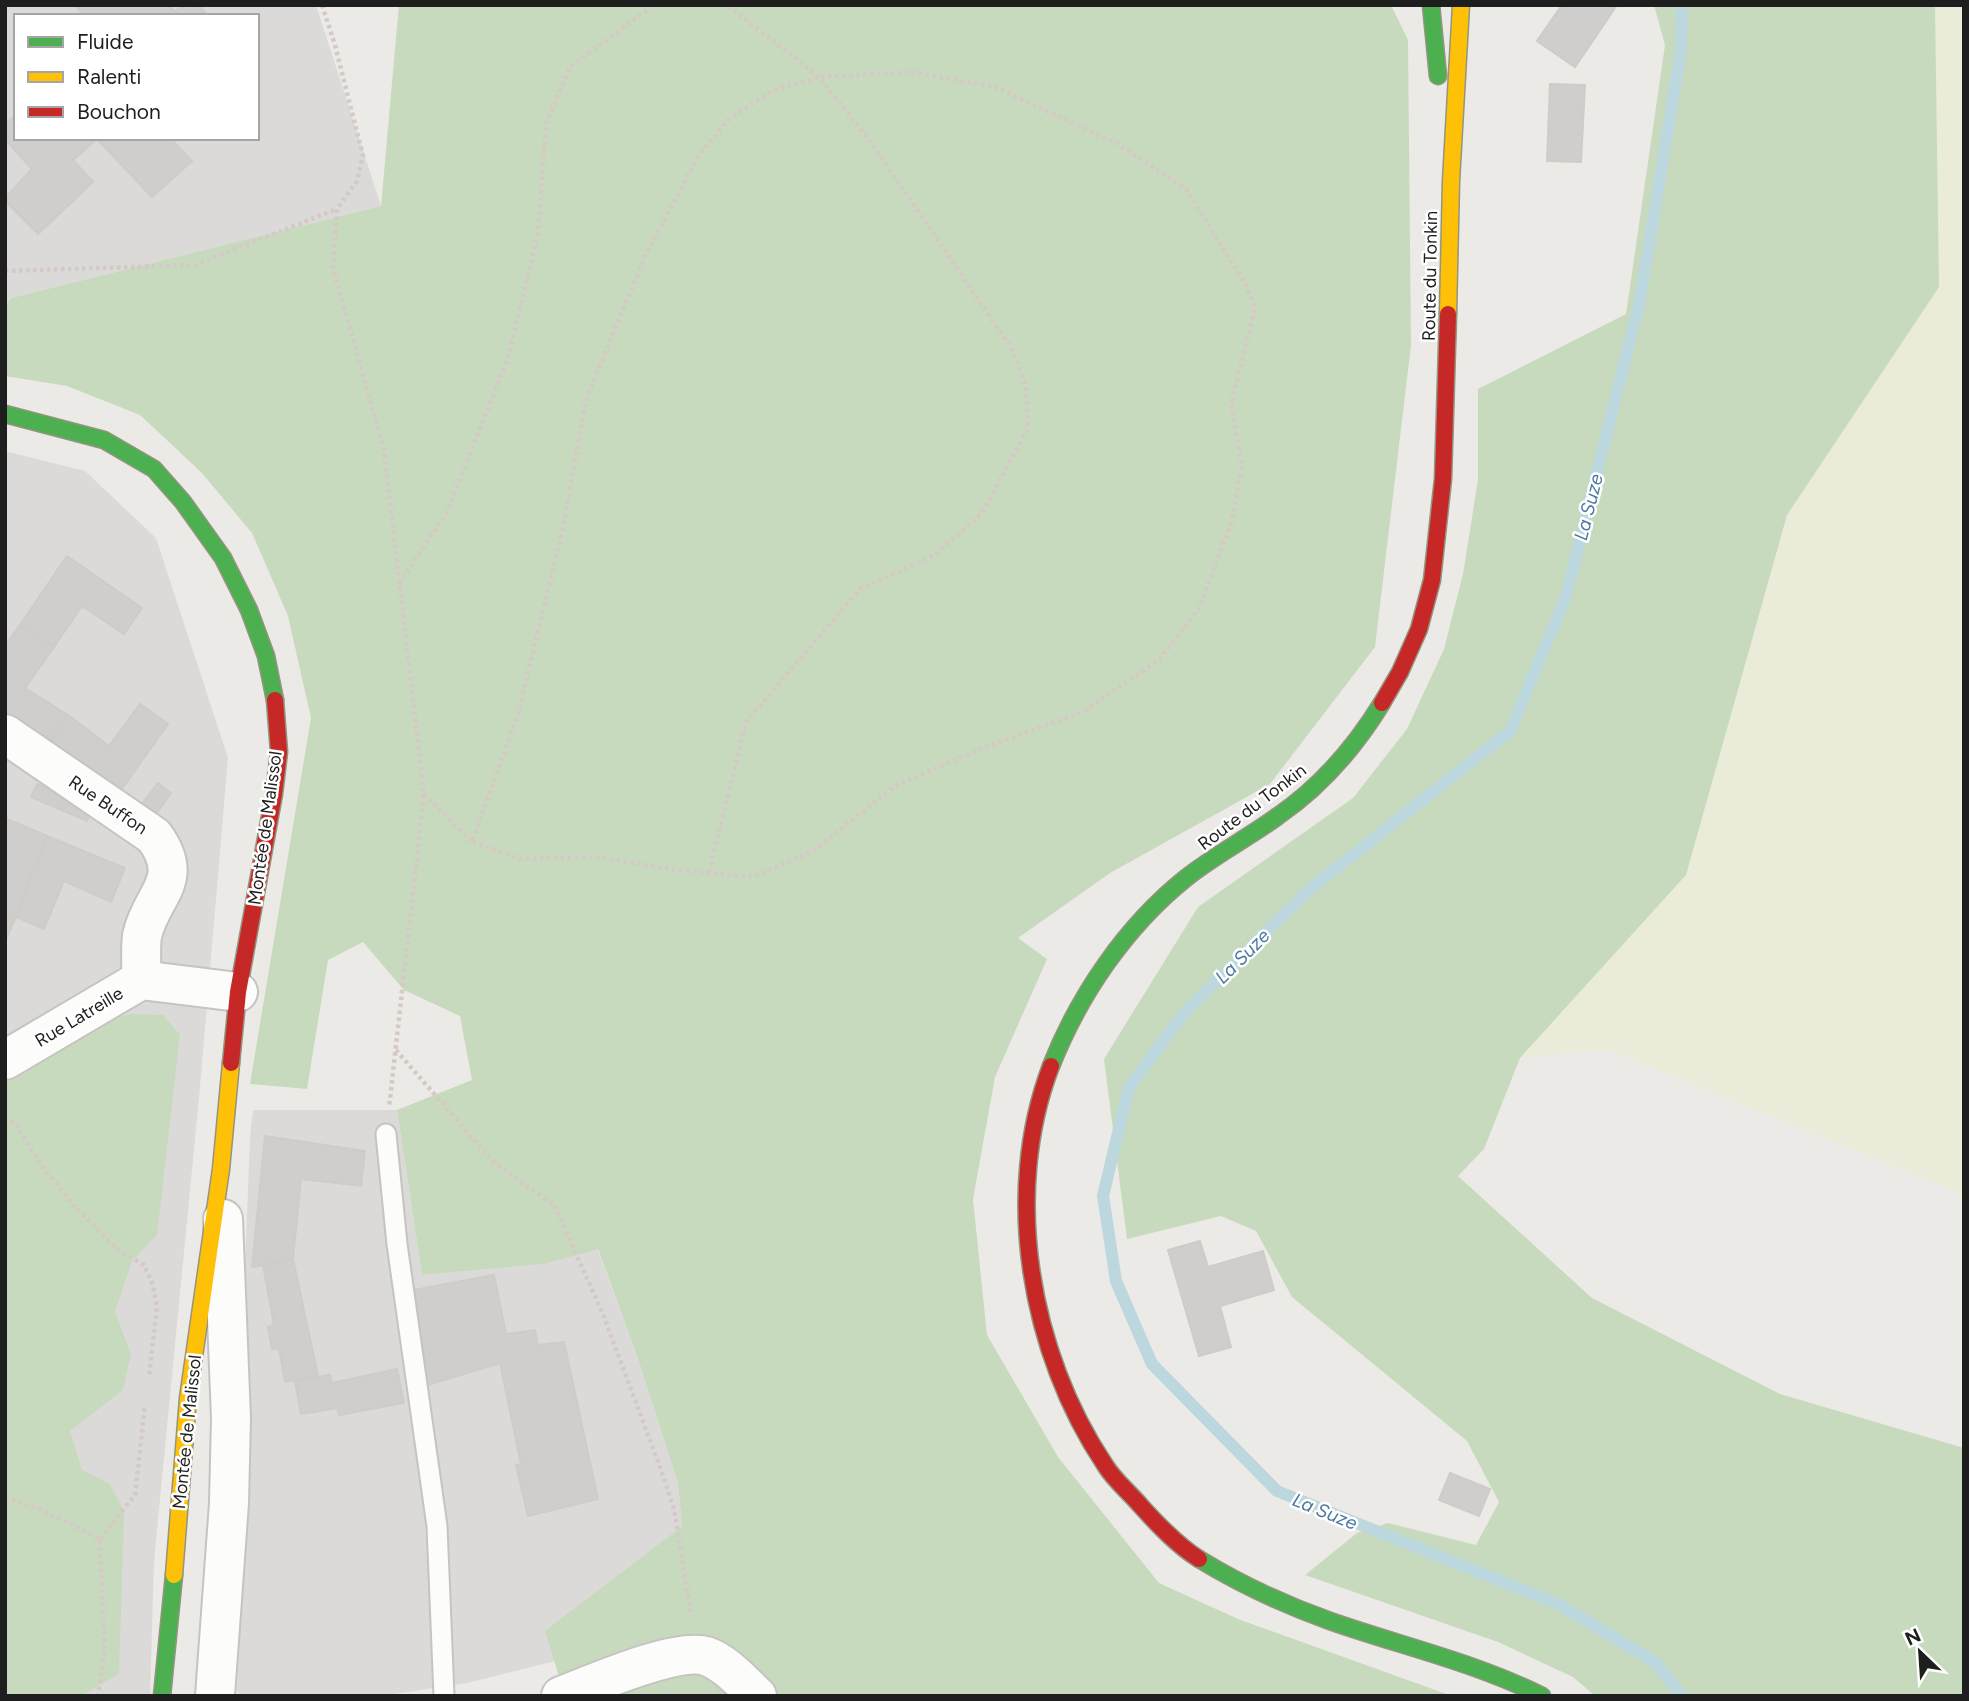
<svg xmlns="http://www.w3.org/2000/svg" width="1969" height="1701" font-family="Figtree,sans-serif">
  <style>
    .residential { fill: #dbdad8; fill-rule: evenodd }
    .farmland { fill: #ebebda }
    .forest { fill: #c8dabd }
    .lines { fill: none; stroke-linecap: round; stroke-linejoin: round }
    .stream { stroke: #bcd7de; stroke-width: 12 }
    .building { fill: #d0cecc; stroke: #cfccc8; stroke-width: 2 }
    .lane-casing { stroke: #c5c4c2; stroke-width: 23 }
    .street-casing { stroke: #c5c4c2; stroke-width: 42 }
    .fast-casing { stroke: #949480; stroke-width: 19 }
    .slow-casing { stroke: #949480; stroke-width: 19 }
    .jam-casing { stroke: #949480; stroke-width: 19 }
    .path { stroke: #d5c9c7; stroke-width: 4.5; stroke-dasharray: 3.5 3.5; stroke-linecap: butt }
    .lane { stroke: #fcfcfb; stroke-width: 19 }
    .street { stroke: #fcfcfb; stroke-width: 38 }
    .fast { stroke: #4caf50; stroke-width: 16 }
    .slow { stroke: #ffc107; stroke-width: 16 }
    .jam { stroke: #c62828; stroke-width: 16 }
    .labels { text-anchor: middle; stroke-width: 5; stroke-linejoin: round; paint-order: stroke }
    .street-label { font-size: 18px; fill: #1e1e1e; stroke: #fff }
    .water-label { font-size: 19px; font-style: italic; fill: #4c79a0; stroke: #fff }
  </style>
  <rect width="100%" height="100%" fill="#eceae6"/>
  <!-- residential -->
  <g class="residential">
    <path d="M 5,5 L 316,5 L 381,206 L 11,298 L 5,305 ZM 16,16 L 257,16 L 257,138 L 16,138 Z"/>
    <path d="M 5,451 L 85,471 L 156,538 L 228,758 L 199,1098 L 154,1561 L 150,1696 L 5,1696 Z"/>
    <path d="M 253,1110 L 397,1110 L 422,1275 L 545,1264 L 597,1248 L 638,1359 L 678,1483 L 682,1526 L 546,1631 L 555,1661 L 467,1683 L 381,1696 L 242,1696 L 237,1691 L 245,1419 L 245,1268 L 250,1137 Z"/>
  </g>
  <!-- farmland -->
  <path class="farmland" d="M 1935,5 L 1964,5 L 1964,1195 L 1606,1049 L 1520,1058 L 1686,875 L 1787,515 L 1939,287 Z"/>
  <!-- forest -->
  <g class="forest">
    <path d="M 399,5 L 1391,5 L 1408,40 L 1411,345 L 1375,647 L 1270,784 L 1110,873 L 1018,938 L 1047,959 L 995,1077 L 973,1199 L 987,1335 L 1058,1457 L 1159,1583 L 1238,1619 L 1452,1696 L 565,1696 L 545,1631 L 682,1526 L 678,1483 L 638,1359 L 598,1249 L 545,1264 L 422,1275 L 397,1110 L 472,1080 L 460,1016 L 404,990 L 363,942 L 328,960 L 307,1089 L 250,1084 L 311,718 L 288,616 L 252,533 L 201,472 L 140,415 L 67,386 L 5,376 L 5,305 L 11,298 L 381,206 Z"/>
    <path d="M 1654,5 L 1935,5 L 1939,287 L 1787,515 L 1686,875 L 1520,1058 L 1484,1149 L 1458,1176 L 1592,1298 L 1780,1394 L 1964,1448 L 1964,1696 L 1595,1696 L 1573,1677 L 1498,1642 L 1305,1575 L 1357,1533 L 1388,1523 L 1476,1545 L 1499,1502 L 1467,1441 L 1292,1297 L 1256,1231 L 1221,1216 L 1127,1239 L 1104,1059 L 1198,907 L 1353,798 L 1407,729 L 1444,649 L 1463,574 L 1478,480 L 1478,389 L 1626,314 L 1665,45 Z"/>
    <path d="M 131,1014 L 163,1015 L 180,1035 L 157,1235 L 132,1261 L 115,1312 L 131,1354 L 123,1390 L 70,1431 L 82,1470 L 110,1484 L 124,1512 L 119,1674 L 81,1696 L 5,1696 L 5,1078 L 101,1023 Z"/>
  </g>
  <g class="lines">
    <!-- stream -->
    <path class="stream" d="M 1682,5 L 1681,50 L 1640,300 L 1566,596 L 1510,731 L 1310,889 L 1186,1011 L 1129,1087 L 1103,1196 L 1116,1281 L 1152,1364 L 1277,1491 L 1560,1605 L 1656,1663 L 1682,1696"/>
  </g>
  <!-- building -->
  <g class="building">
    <path d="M 75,5 L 168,5 L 175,12 L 183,5 L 198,5 L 208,16 L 84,16 Z"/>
    <path d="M 1562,5 L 1617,5 L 1575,67 L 1537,41 Z"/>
    <path d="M 1550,84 L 1585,85 L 1581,162 L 1547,161 Z"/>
    <path d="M 16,115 L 16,138 L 170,138 L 192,161 L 152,197 L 97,139 L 73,160 L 93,182 L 38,234 L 5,201 L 5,198 L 32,169 L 5,139 L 5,124 Z"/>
    <path d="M 67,556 L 142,608 L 124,634 L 82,606 L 54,647 L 20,625 Z"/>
    <path d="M 20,625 L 54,647 L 25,688 L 68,715 L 48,744 L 5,715 L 5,646 Z"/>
    <path d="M 140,704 L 168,724 L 119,793 L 48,744 L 68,715 L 109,746 Z"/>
    <path d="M 158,783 L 171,793 L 155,816 L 140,807 Z"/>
    <path d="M 37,784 L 65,795 L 59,809 L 31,797 Z"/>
    <path d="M 65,795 L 92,807 L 87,821 L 59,809 Z"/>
    <path d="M 5,818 L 47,836 L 16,917 L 5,913 Z"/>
    <path d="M 47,836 L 125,868 L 111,902 L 64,881 L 44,929 L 16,917 Z"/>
    <path d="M 5,913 L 16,917 L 5,941 Z"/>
    <path d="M 265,1136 L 365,1151 L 361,1186 L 301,1179 L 293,1259 L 252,1267 Z"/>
    <path d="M 1200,1241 L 1208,1267 L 1263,1251 L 1274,1290 L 1220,1306 L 1231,1347 L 1199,1356 L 1168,1250 Z"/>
    <path d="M 293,1259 L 318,1376 L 285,1382 L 279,1348 L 272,1349 L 268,1327 L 274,1325 L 263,1265 Z"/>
    <path d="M 494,1275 L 506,1334 L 535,1330 L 538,1345 L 564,1342 L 598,1499 L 528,1516 L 516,1465 L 521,1464 L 500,1363 L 428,1385 L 414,1290 Z"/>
    <path d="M 397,1369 L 404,1403 L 339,1415 L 337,1408 L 301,1414 L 295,1381 L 330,1375 L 332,1383 Z"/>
    <path d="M 1450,1473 L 1490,1489 L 1479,1516 L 1439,1500 Z"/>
  </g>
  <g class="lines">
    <!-- lane casing -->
    <g class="lane-casing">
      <path id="lane" d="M 386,1134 L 397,1244 L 437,1526 L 444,1696"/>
    </g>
    <!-- street casing -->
    <g class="street-casing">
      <g id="street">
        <path d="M 5,734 L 154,836 C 187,881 151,894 142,936 C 140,950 142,966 141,980"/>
        <path d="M 5,1060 L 141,980 L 238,992"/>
        <path d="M 215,1696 L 229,1503 L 231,1418 L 223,1219"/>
        <path d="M 561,1696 C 593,1684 676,1647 706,1656 C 726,1663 742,1682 757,1696"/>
      </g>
    </g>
    <!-- fast casing -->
    <g class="fast-casing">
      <g id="fast">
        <path d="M 1431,5 L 1438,76"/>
        <path d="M 5,414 L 104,440 L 154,469 L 183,502 L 223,558 L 249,610 L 266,656 L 275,700"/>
        <path d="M 1051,1066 C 1079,995 1126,926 1186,878 C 1215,855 1248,838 1278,816 C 1320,787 1355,747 1382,703"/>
        <path d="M 1199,1559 C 1240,1584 1285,1605 1330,1621 C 1401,1646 1474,1662 1542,1696"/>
        <path d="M 162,1696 L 174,1575"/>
      </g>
    </g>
    <!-- slow casing -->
    <g class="slow-casing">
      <g id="slow">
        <path d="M 1448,314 L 1451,181 L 1461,5"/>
        <path d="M 174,1575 L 188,1398 L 221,1169 L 231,1063"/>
      </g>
    </g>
    <!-- jam casing -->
    <g class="jam-casing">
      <g id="jam">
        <path d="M 1382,703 L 1400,672 L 1419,629 L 1432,580 L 1443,479 L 1448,314"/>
        <path d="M 231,1063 L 238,992 L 274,794 L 279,752 L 275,700"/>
        <path d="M 1051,1066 C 1002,1194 1030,1353 1105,1465 C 1114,1480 1129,1492 1140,1505 C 1158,1525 1177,1545 1199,1559"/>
      </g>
    </g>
    <!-- path -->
    <g class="path">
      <path d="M 322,5 L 335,45 L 363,156 L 357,181 L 337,209 L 333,268 L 384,450 L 424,794 L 389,1108"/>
      <path d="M 5,271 L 195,265 L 337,209"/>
      <path d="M 399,584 L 446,514 L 508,358 L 538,234 L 546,124 L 570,67 L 654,5"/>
      <path d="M 424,794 L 472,842 L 518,714 L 563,528 L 586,400 L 645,256 L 697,158 L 729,119 L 773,90 L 819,77 L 911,72 L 995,87 L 1116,143 L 1187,190 L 1244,282 L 1255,308 L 1231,404 L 1242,466 L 1231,524 L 1199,608 L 1159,660 L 1083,712 L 978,750 L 895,786 L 812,852 L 752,877 L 669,869 L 598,857 L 521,859 L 472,842"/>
      <path d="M 709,872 L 746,722 L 860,589 L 935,555 L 981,514 L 1028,429 L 1026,386 L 1012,349 L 872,144 L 819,77 L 727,5"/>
      <path d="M 396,1050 L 494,1163 L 554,1205 L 603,1314 L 661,1470 L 674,1509 L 691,1615"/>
      <path d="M 5,1116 L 15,1123 L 41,1165 L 76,1208 L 117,1249 L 144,1265 L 153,1285 L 157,1307 L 149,1376"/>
      <path d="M 5,1498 L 40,1509 L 100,1539 L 105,1650 L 98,1696"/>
      <path d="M 100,1539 L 135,1495 L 145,1405"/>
    </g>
    <!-- lane -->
    <use href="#lane" class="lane"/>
    <!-- street -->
    <use href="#street" class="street"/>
    <!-- fast -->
    <use href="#fast" class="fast"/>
    <!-- slow -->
    <use href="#slow" class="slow"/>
    <!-- jam -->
    <use href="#jam" class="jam"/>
  </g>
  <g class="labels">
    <!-- street labels -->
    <g class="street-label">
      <text transform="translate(1430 276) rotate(-89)" y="6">Route du Tonkin</text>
      <text transform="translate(108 805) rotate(34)" y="6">Rue Buffon</text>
      <text transform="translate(1252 807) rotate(-37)" y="6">Route du Tonkin</text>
      <text transform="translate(265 828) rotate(-82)" y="6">Montée de Malissol</text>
      <text transform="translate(79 1017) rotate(-31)" y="6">Rue Latreille</text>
      <text transform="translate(187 1432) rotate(-84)" y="6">Montée de Malissol</text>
    </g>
    <!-- water labels -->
    <g class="water-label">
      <text transform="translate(1588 507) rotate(-76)" y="7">La Suze</text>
      <text transform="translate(1242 956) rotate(-45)" y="7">La Suze</text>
      <text transform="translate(1325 1511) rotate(22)" y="7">La Suze</text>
    </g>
  </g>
  <!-- border -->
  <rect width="1969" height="1701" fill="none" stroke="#1e1e1e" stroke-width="14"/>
  <!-- legend -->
  <rect x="14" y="14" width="245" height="126" fill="#ffffff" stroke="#a5a5a5" stroke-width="2"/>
  <rect x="28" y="37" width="35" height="10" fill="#4caf50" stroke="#a5a5a5" stroke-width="2"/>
  <text x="77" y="49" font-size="21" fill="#1e1e1e">Fluide</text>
  <rect x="28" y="72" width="35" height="10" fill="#ffc107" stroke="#a5a5a5" stroke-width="2"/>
  <text x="77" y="84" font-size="21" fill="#1e1e1e">Ralenti</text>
  <rect x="28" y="107" width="35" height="10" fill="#c62828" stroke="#a5a5a5" stroke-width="2"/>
  <text x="77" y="119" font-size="21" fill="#1e1e1e">Bouchon</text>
  <!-- north arrow -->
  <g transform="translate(1920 1652) rotate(335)" stroke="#ffffff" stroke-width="5" paint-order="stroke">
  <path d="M0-5L12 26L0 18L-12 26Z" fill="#1e1e1e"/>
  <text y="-10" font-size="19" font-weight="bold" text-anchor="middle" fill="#1e1e1e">N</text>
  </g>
</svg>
